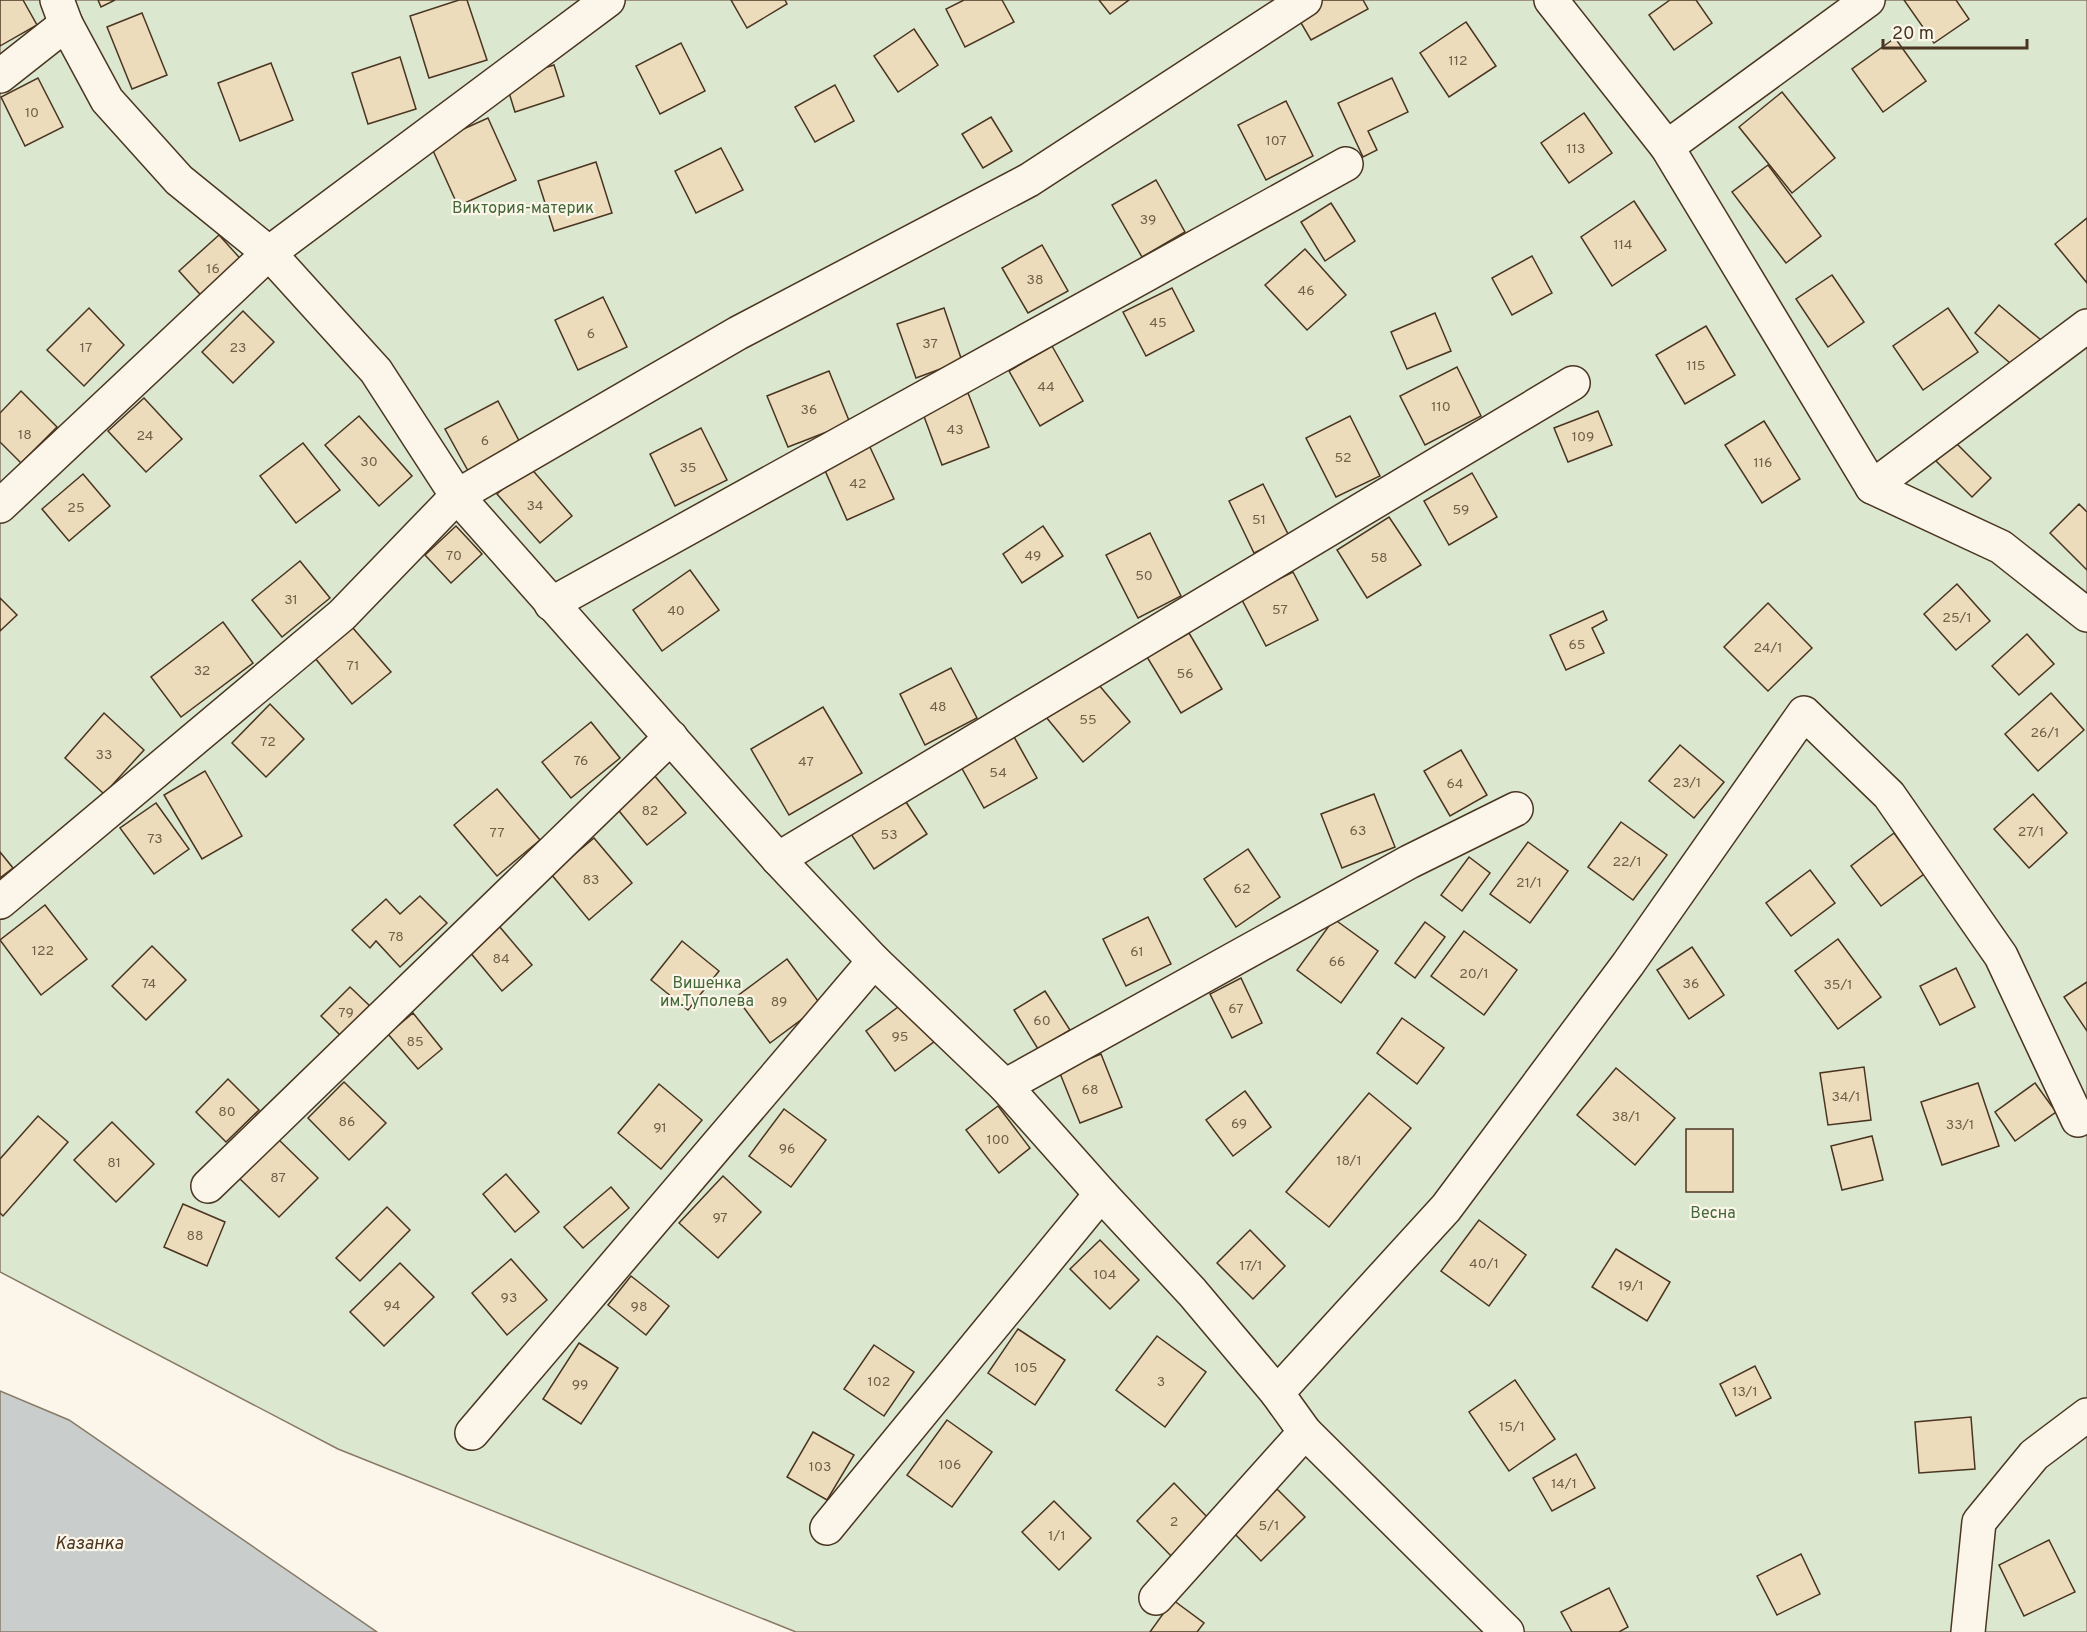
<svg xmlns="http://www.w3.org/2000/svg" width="2087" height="1632" font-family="Overpass,sans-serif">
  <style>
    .green { fill: #dce7d0; stroke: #887966; stroke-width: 1.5 }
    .water { fill: #c9cecd; stroke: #887966; stroke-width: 1.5 }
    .building { fill: #ecdcbc; stroke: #4a3520; stroke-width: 1.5 }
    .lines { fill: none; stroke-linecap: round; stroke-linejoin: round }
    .minor-casing { stroke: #4a3520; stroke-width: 36 }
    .minor { stroke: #fbf6e9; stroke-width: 33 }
    .labels { text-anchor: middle; stroke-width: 4.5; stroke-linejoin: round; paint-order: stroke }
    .number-label { font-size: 14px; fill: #725f47 }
    .park-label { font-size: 16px; fill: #436837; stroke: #fbf6e9 }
    .water-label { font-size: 18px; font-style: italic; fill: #4a3520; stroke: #fbf6e9 }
  </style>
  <rect width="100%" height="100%" fill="#fbf6e9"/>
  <!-- green -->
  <path class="green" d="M 0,0 L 2087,0 L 2087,1632 L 796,1632 L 338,1449 L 0,1272 Z"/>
  <!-- water -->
  <path class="water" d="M 0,1391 L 69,1420 L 377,1632 L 0,1632 Z"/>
  <!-- building -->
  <g class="building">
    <path d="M 0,0 L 23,0 L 37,25 L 0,46 Z"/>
    <path d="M 98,0 L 115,0 L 101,7 Z"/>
    <path d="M 459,0 L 467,0 L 487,60 L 429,78 L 410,16 Z"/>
    <path d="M 731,0 L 785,0 L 787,4 L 747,28 Z"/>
    <path d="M 964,0 L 1002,0 L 1014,22 L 965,47 L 946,9 Z"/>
    <path d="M 1099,0 L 1129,0 L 1110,14 Z"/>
    <path d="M 1313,0 L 1363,0 L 1368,9 L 1311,40 L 1294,11 Z"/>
    <path d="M 1670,0 L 1696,0 L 1712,23 L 1674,50 L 1649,15 Z"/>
    <path d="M 1904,0 L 1956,0 L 1969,19 L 1934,43 Z"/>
    <path d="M 142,13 L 167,75 L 132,89 L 107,27 Z"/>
    <path d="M 1466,22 L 1496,66 L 1449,97 L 1420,53 Z"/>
    <path d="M 914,29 L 938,65 L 898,92 L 874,56 Z"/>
    <path d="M 1895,38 L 1926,81 L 1883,112 L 1852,69 Z"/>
    <path d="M 681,43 L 705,91 L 660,114 L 636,66 Z"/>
    <path d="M 400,57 L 416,109 L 368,124 L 352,73 Z"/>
    <path d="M 271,63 L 293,120 L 240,141 L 218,83 Z"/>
    <path d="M 554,65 L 564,96 L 515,112 L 505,80 Z"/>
    <path d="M 38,78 L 63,127 L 25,146 L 1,97 Z"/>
    <path d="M 1392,78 L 1408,112 L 1368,131 L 1377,150 L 1363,157 L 1338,103 Z"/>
    <path d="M 835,85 L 854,121 L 815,142 L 795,107 Z"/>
    <path d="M 1782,92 L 1835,158 L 1792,193 L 1739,127 Z"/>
    <path d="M 1286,101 L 1313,156 L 1266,180 L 1238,125 Z"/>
    <path d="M 1584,113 L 1612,153 L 1569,183 L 1541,143 Z"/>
    <path d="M 991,117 L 1012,151 L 983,168 L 962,134 Z"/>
    <path d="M 488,118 L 516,180 L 458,206 L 430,144 Z"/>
    <path d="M 721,148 L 743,190 L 696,213 L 675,171 Z"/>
    <path d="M 596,162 L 612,213 L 554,231 L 538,181 Z"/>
    <path d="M 1768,165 L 1821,236 L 1786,263 L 1732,192 Z"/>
    <path d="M 1156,180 L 1185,232 L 1142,257 L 1112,205 Z"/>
    <path d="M 1634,201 L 1666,250 L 1612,286 L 1581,237 Z"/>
    <path d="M 1331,203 L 1355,241 L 1325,261 L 1301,222 Z"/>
    <path d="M 2087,218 L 2087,283 L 2055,244 Z"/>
    <path d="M 219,235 L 247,266 L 207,302 L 179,271 Z"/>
    <path d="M 1042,245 L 1068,291 L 1028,313 L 1002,268 Z"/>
    <path d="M 1305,249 L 1346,295 L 1307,330 L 1265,285 Z"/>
    <path d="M 1532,256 L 1552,293 L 1512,315 L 1492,278 Z"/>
    <path d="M 1832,275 L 1864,322 L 1828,347 L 1796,299 Z"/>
    <path d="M 1172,288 L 1194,331 L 1146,356 L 1123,312 Z"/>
    <path d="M 603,297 L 627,347 L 578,370 L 555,320 Z"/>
    <path d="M 1999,305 L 2041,340 L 2017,369 L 1975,333 Z"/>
    <path d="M 89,308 L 124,345 L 84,386 L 47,350 Z"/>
    <path d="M 944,308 L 962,361 L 916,378 L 897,324 Z"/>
    <path d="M 1948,308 L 1978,352 L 1923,390 L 1893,346 Z"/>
    <path d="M 243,311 L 274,342 L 233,383 L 202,352 Z"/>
    <path d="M 1435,313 L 1451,351 L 1407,369 L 1391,332 Z"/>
    <path d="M 1706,326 L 1735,375 L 1685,404 L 1656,355 Z"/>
    <path d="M 1052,346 L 1083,401 L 1040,426 L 1009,371 Z"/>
    <path d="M 1457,367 L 1481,416 L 1425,445 L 1400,396 Z"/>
    <path d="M 829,371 L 850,423 L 788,447 L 767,396 Z"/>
    <path d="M 21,391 L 57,427 L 21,463 L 0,442 L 0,413 Z"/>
    <path d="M 968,393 L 989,447 L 942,465 L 922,411 Z"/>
    <path d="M 144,398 L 182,439 L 146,472 L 108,431 Z"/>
    <path d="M 498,401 L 524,450 L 472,478 L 445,429 Z"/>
    <path d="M 1598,411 L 1612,445 L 1568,462 L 1554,428 Z"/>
    <path d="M 359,416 L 412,476 L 379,506 L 325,445 Z"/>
    <path d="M 1350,416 L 1380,476 L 1336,497 L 1306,438 Z"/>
    <path d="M 1764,421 L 1800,479 L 1762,503 L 1725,445 Z"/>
    <path d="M 701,428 L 727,480 L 675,506 L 650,454 Z"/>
    <path d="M 1955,442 L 1991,478 L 1972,497 L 1936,461 Z"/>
    <path d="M 303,443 L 340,490 L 296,523 L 260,476 Z"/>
    <path d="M 869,445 L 894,499 L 847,520 L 823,466 Z"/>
    <path d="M 529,466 L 572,516 L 540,543 L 497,494 Z"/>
    <path d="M 1472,473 L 1497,517 L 1449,545 L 1424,501 Z"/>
    <path d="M 83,474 L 110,506 L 69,541 L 42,509 Z"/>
    <path d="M 1263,484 L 1289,536 L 1254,553 L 1229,501 Z"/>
    <path d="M 2079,504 L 2087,512 L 2087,570 L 2050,533 Z"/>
    <path d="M 1389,517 L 1421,565 L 1367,598 L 1337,550 Z"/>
    <path d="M 456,526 L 482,554 L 451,583 L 425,555 Z"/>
    <path d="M 1043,526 L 1063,556 L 1022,583 L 1003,554 Z"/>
    <path d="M 1150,533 L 1181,596 L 1138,618 L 1106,555 Z"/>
    <path d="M 300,561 L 330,598 L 282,637 L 252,600 Z"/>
    <path d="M 690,570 L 719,610 L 662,651 L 633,610 Z"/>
    <path d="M 1293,572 L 1318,620 L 1266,646 L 1241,598 Z"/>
    <path d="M 1957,584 L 1990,621 L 1956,650 L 1924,614 Z"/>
    <path d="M 0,598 L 17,615 L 0,631 Z"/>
    <path d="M 1768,603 L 1812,648 L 1768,691 L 1724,647 Z"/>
    <path d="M 1603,611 L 1607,620 L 1592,628 L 1604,653 L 1566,670 L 1550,635 Z"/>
    <path d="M 223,622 L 253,663 L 181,717 L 151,677 Z"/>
    <path d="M 352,627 L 391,672 L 352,704 L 315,658 Z"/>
    <path d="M 1189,633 L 1222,689 L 1181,713 L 1147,657 Z"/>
    <path d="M 2027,634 L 2054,664 L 2019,695 L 1992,666 Z"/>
    <path d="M 951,668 L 977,718 L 925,745 L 900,694 Z"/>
    <path d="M 1093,678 L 1130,722 L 1083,762 L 1046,717 Z"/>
    <path d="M 2051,693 L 2084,730 L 2038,771 L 2005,734 Z"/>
    <path d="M 270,704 L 304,739 L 266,777 L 232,743 Z"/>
    <path d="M 823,707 L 862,773 L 789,815 L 751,749 Z"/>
    <path d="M 104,713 L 144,750 L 104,794 L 65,758 Z"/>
    <path d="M 591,722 L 620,758 L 571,798 L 542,762 Z"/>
    <path d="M 1013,735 L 1037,778 L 984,808 L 960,765 Z"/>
    <path d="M 1680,745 L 1724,782 L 1694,818 L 1649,781 Z"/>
    <path d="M 1461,750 L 1487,795 L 1450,816 L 1424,771 Z"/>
    <path d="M 205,771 L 242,836 L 202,859 L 164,795 Z"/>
    <path d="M 653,774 L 686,813 L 647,845 L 615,806 Z"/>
    <path d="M 497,789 L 540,840 L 497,876 L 454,825 Z"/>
    <path d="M 1374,794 L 1395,847 L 1342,868 L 1321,814 Z"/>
    <path d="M 2033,794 L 2067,833 L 2029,868 L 1994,829 Z"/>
    <path d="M 904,799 L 927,834 L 874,869 L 851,834 Z"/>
    <path d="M 156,803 L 189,849 L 154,874 L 120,828 Z"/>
    <path d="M 1621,822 L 1667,855 L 1633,900 L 1588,867 Z"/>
    <path d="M 1894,833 L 1924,874 L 1881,906 L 1851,866 Z"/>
    <path d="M 594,838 L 632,883 L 589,920 L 551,874 Z"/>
    <path d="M 1528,842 L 1568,871 L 1530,923 L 1490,894 Z"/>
    <path d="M 1248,849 L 1280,897 L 1236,927 L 1204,879 Z"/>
    <path d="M 0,852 L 13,868 L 0,878 Z"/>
    <path d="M 1469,857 L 1490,873 L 1462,911 L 1441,895 Z"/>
    <path d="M 1810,870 L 1835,903 L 1791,936 L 1766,903 Z"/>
    <path d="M 420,896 L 447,923 L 400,967 L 376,941 L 370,948 L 352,930 L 386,899 L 400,914 Z"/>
    <path d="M 45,905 L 87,959 L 41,995 L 0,940 Z"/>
    <path d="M 1148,917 L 1171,964 L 1126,986 L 1103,939 Z"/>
    <path d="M 1334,919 L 1378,951 L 1341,1003 L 1297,970 Z"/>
    <path d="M 1425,922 L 1445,937 L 1415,978 L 1395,963 Z"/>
    <path d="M 499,926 L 532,965 L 502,991 L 469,951 Z"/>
    <path d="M 1464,931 L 1517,970 L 1484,1015 L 1431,976 Z"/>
    <path d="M 1838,939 L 1881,997 L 1838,1029 L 1795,971 Z"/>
    <path d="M 682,941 L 719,971 L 688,1010 L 651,980 Z"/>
    <path d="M 152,946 L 186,980 L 146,1020 L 112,986 Z"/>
    <path d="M 1692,947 L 1724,995 L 1689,1019 L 1657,970 Z"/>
    <path d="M 787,959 L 821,1005 L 770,1043 L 736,997 Z"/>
    <path d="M 1956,968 L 1975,1007 L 1940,1025 L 1920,986 Z"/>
    <path d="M 1241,978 L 1262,1023 L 1232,1038 L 1210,994 Z"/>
    <path d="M 2087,982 L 2087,1031 L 2064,997 Z"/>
    <path d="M 350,987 L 372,1008 L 342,1037 L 321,1016 Z"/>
    <path d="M 1045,991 L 1070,1030 L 1038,1049 L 1014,1010 Z"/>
    <path d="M 906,1001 L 935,1041 L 895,1071 L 866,1031 Z"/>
    <path d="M 413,1013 L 442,1049 L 418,1069 L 388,1034 Z"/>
    <path d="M 1402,1018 L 1444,1048 L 1417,1084 L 1377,1053 Z"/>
    <path d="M 1101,1054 L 1122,1107 L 1080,1123 L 1059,1071 Z"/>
    <path d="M 1864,1067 L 1871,1120 L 1828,1125 L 1820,1073 Z"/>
    <path d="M 1616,1068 L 1675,1118 L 1635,1165 L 1577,1115 Z"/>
    <path d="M 228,1079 L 259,1110 L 226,1142 L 196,1112 Z"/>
    <path d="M 344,1082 L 386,1123 L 349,1160 L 308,1118 Z"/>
    <path d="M 1978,1083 L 1999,1146 L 1942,1165 L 1921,1102 Z"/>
    <path d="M 2035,1083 L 2056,1112 L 2015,1141 L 1995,1112 Z"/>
    <path d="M 659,1084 L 702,1120 L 661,1169 L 618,1133 Z"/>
    <path d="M 1245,1091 L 1271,1127 L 1233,1156 L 1206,1120 Z"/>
    <path d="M 1369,1093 L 1411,1128 L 1329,1227 L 1286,1192 Z"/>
    <path d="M 998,1106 L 1030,1148 L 999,1173 L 966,1130 Z"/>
    <path d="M 784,1109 L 826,1140 L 791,1187 L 749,1156 Z"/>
    <path d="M 38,1116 L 68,1142 L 3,1216 L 0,1213 L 0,1159 Z"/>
    <path d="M 112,1122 L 154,1164 L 116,1202 L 74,1160 Z"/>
    <rect x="1686" y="1129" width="47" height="63"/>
    <path d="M 1872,1136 L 1883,1180 L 1842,1190 L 1831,1146 Z"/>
    <path d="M 277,1138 L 318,1178 L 279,1217 L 238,1177 Z"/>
    <path d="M 506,1174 L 539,1212 L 515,1232 L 483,1194 Z"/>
    <path d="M 723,1176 L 761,1212 L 718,1258 L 679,1223 Z"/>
    <path d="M 611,1187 L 629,1208 L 583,1248 L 564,1227 Z"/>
    <path d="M 183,1204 L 225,1222 L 207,1266 L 164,1247 Z"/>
    <path d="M 387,1207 L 410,1230 L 360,1281 L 336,1258 Z"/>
    <path d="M 1479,1220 L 1526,1255 L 1489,1306 L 1441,1271 Z"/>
    <path d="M 1250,1230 L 1285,1266 L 1253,1299 L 1217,1263 Z"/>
    <path d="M 1100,1240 L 1139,1280 L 1110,1309 L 1070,1269 Z"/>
    <path d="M 1616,1249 L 1670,1282 L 1647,1321 L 1592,1287 Z"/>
    <path d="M 511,1259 L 547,1300 L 507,1335 L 472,1293 Z"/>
    <path d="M 400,1263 L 434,1297 L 384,1346 L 350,1312 Z"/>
    <path d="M 631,1276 L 669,1306 L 646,1335 L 608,1305 Z"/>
    <path d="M 1018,1329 L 1065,1360 L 1035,1405 L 988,1373 Z"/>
    <path d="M 1157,1336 L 1206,1372 L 1165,1427 L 1116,1390 Z"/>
    <path d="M 579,1343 L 618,1368 L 581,1424 L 543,1399 Z"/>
    <path d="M 874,1345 L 914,1372 L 884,1416 L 844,1389 Z"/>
    <path d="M 1755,1366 L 1771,1398 L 1736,1416 L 1720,1384 Z"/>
    <path d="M 1515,1380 L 1555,1439 L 1509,1471 L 1469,1412 Z"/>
    <path d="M 1971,1417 L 1975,1469 L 1919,1473 L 1915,1422 Z"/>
    <path d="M 947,1420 L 992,1452 L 952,1507 L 907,1475 Z"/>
    <path d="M 813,1432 L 854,1455 L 827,1500 L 787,1477 Z"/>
    <path d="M 1576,1454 L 1595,1488 L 1552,1511 L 1533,1478 Z"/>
    <path d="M 1174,1483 L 1212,1522 L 1174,1559 L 1137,1521 Z"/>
    <path d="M 1277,1489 L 1305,1517 L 1261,1561 L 1233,1532 Z"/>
    <path d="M 1054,1501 L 1091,1538 L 1059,1570 L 1022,1532 Z"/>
    <path d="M 2049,1540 L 2075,1592 L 2024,1616 L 1999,1565 Z"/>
    <path d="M 1801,1554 L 1820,1594 L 1777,1615 L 1757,1576 Z"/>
    <path d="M 1609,1588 L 1628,1627 L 1619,1632 L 1572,1632 L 1561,1612 Z"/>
    <path d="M 1173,1600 L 1204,1623 L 1197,1632 L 1150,1632 Z"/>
  </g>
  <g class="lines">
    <!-- minor casing -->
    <g class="minor-casing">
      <g id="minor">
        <path d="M 57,0 L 66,24 L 107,100 L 179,180 L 269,253 L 376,371 L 457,496 L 778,859 L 874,961 L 1005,1086 L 1101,1194 L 1192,1292 L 1277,1393 L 1305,1432 L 1507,1632"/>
        <path d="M 1551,0 L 1667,147 L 1872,487 L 2001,547 L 2087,615"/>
        <path d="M 0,76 L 66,24"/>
        <path d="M 1667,147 L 1868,0"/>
        <path d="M 1872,487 L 2087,326"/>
        <path d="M 0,506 L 269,253 L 608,0"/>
        <path d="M 551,604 L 1346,164"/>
        <path d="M 778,859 L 1573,383"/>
        <path d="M 0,902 L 342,615 L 457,496 L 738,333 L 1029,180 L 1305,0"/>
        <path d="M 1005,1086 L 1409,862 L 1516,809"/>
        <path d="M 208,1186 L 671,737"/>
        <path d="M 1277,1393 L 1446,1208 L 1628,964 L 1804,713 L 1889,795 L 2001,956 L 2078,1120"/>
        <path d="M 472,1433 L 874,961"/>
        <path d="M 827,1528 L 1101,1194"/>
        <path d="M 1156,1598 L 1305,1432"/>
        <path d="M 1968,1632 L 1979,1522 L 2034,1455 L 2087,1415"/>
      </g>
    </g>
    <!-- minor -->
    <use href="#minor" class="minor"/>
  </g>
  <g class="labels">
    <!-- number labels -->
    <g class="number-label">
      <text x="1458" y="65">112</text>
      <text x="32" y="117">10</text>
      <text x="1276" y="145">107</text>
      <text x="1576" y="153">113</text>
      <text x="1148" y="224">39</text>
      <text x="1623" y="249">114</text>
      <text x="213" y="273">16</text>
      <text x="1035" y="284">38</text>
      <text x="1306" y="295">46</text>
      <text x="1158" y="327">45</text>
      <text x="591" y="338">6</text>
      <text x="930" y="348">37</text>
      <text x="86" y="352">17</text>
      <text x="238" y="352">23</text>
      <text x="1696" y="370">115</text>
      <text x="1046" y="391">44</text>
      <text x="1441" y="411">110</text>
      <text x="809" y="414">36</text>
      <text x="955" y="434">43</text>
      <text x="25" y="439">18</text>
      <text x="145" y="440">24</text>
      <text x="1583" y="441">109</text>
      <text x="485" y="445">6</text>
      <text x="1343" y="462">52</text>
      <text x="369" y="466">30</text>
      <text x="1763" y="467">116</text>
      <text x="688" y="472">35</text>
      <text x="858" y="488">42</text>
      <text x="535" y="510">34</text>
      <text x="76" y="512">25</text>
      <text x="1461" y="514">59</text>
      <text x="1259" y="524">51</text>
      <text x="454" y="560">70</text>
      <text x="1033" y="560">49</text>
      <text x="1379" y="562">58</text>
      <text x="1144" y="580">50</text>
      <text x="291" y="604">31</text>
      <text x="1280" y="614">57</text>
      <text x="676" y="615">40</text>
      <text x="1957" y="622">25/1</text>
      <text x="1577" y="649">65</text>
      <text x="1768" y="652">24/1</text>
      <text x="353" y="670">71</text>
      <text x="202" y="675">32</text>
      <text x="1185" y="678">56</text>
      <text x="938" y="711">48</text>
      <text x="1088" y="724">55</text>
      <text x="2045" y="737">26/1</text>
      <text x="268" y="746">72</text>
      <text x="104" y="759">33</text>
      <text x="581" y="765">76</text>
      <text x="806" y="766">47</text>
      <text x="998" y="777">54</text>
      <text x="1687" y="787">23/1</text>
      <text x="1455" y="788">64</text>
      <text x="650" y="815">82</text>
      <text x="1358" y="835">63</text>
      <text x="2031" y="836">27/1</text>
      <text x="497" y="837">77</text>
      <text x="889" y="839">53</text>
      <text x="155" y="843">73</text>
      <text x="1627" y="866">22/1</text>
      <text x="591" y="884">83</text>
      <text x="1529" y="887">21/1</text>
      <text x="1242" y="893">62</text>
      <text x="396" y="941">78</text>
      <text x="43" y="955">122</text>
      <text x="1137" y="956">61</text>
      <text x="501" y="963">84</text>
      <text x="1337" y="966">66</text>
      <text x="1474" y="978">20/1</text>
      <text x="149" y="988">74</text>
      <text x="1691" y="988">36</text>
      <text x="1838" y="989">35/1</text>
      <text x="779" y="1006">89</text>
      <text x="1236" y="1013">67</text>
      <text x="346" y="1017">79</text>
      <text x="1042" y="1025">60</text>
      <text x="900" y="1041">95</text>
      <text x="415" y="1046">85</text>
      <text x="1090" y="1094">68</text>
      <text x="1846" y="1101">34/1</text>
      <text x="227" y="1116">80</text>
      <text x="1626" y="1121">38/1</text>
      <text x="347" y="1126">86</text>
      <text x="1239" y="1128">69</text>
      <text x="1960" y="1129">33/1</text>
      <text x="660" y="1132">91</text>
      <text x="998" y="1144">100</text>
      <text x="787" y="1153">96</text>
      <text x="1349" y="1165">18/1</text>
      <text x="114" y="1167">81</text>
      <text x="278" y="1182">87</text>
      <text x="720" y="1222">97</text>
      <text x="195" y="1240">88</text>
      <text x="1484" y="1268">40/1</text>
      <text x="1251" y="1270">17/1</text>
      <text x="1105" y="1279">104</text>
      <text x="1631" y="1290">19/1</text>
      <text x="509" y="1302">93</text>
      <text x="392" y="1310">94</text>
      <text x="639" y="1311">98</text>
      <text x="1026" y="1372">105</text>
      <text x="879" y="1386">102</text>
      <text x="1161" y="1386">3</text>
      <text x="580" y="1389">99</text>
      <text x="1745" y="1396">13/1</text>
      <text x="1512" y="1431">15/1</text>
      <text x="950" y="1469">106</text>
      <text x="820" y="1471">103</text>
      <text x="1564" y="1488">14/1</text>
      <text x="1174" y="1526">2</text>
      <text x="1269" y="1530">5/1</text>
      <text x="1057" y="1540">1/1</text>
    </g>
    <!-- park labels -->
    <g class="park-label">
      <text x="523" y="213">Виктория-материк</text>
      <text x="707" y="988">Вишенка<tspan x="707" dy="18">им.Туполева</tspan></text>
      <text x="1713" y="1218">Весна</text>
    </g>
    <!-- water labels -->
    <g class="water-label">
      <text x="89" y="1549">Казанка</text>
    </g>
  </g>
  <!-- scale -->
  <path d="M1883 39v9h144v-9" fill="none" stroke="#4a3520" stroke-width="3"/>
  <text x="1892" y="39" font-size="18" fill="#4a3520" stroke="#fbf6e9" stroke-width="4.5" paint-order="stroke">20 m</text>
</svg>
